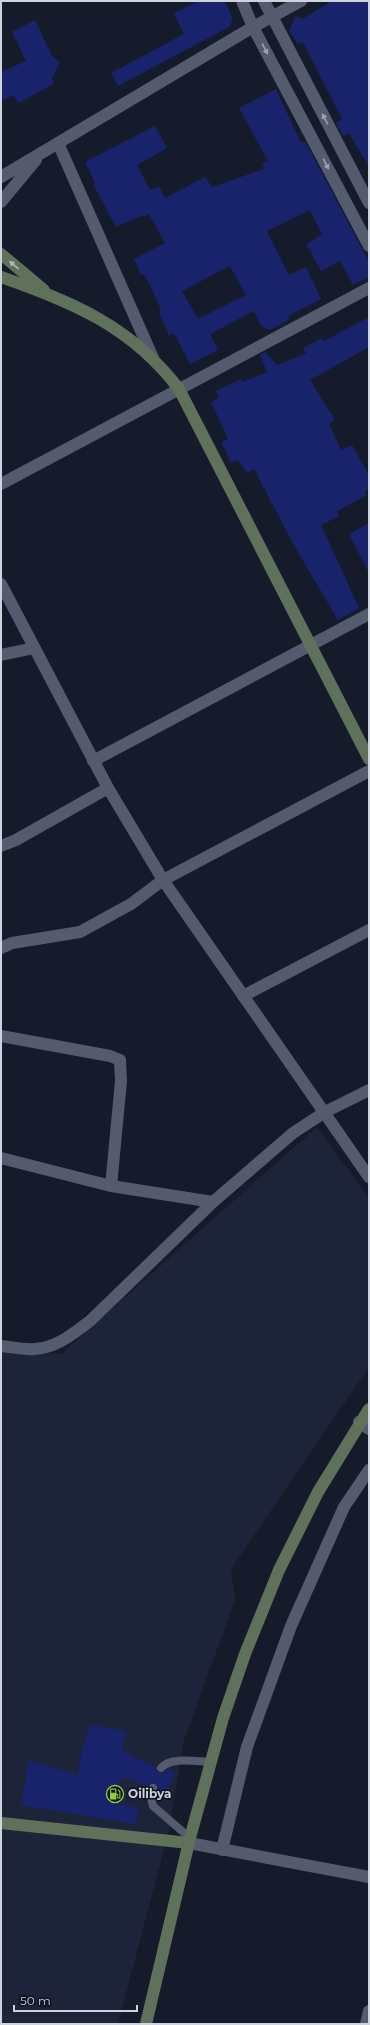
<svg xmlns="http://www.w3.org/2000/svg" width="370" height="2025" font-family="Montserrat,sans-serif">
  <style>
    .built { fill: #1d2439 }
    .building { fill: #19236c; fill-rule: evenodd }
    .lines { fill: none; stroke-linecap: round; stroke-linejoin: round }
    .lane { stroke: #555b6e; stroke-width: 8 }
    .street { stroke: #555b6e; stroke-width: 12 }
    .secondary { stroke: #5f705b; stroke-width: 12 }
    .oneway { fill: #9ea2b1 }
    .oneway2 { fill: #b2babc }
    .labels { text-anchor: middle; stroke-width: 3; stroke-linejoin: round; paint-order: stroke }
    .poi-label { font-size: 12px; font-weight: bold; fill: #ced2dd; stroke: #0e1221; text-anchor: start }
  </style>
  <rect width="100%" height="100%" fill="#161b2b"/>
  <!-- built -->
  <path class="built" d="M 317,1127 L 369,1198 L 369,1367 L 231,1569 L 235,1600 L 184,1740 L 169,1830 L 118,2024 L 1,2024 L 1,1348 L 61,1354 Z"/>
  <!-- building -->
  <g class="building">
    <path d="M 198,1 L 225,1 L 233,19 L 229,27 L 118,86 L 111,73 L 184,34 L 174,13 Z"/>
    <path d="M 332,1 L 369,1 L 369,167 L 349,133 L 343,136 L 336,123 L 342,119 L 303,42 L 298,44 L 289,31 L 296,16 L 302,19 Z"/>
    <path d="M 35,20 L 52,56 L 60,63 L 52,78 L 54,84 L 18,103 L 14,95 L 1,101 L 1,72 L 26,61 L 12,32 Z"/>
    <path d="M 276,89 L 301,143 L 305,141 L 369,262 L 369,277 L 353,285 L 340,261 L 321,271 L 306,244 L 322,235 L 310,210 L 267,231 L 289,275 L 306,267 L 321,299 L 288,316 L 290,319 L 270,330 L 261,326 L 254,311 L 210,334 L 218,350 L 190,364 L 174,333 L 169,336 L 159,312 L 161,310 L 151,287 L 144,274 L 141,275 L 134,259 L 165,243 L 149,214 L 144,217 L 143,215 L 116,227 L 93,184 L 95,183 L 85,162 L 155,126 L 167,148 L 137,165 L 150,190 L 159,186 L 165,198 L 205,177 L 212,187 L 264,169 L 262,164 L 268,161 L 239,108 ZM 230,266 L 246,295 L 198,319 L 182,291 Z"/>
    <path d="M 369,317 L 369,347 L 310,380 L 335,420 L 329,424 L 341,450 L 352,445 L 369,475 L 369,489 L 365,491 L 367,495 L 337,511 L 339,516 L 321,525 L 359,608 L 338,620 L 296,549 L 254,469 L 247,473 L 238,460 L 231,463 L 221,442 L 228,439 L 211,402 L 219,398 L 216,391 L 241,379 L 242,382 L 267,372 L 260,355 L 265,352 L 277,365 L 306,353 L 303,348 L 322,338 L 324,341 Z"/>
    <path d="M 369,523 L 369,573 L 349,534 Z"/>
    <path d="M 90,1725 L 127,1731 L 121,1750 L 130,1752 L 129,1756 L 156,1766 L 156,1769 L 159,1773 L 162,1773 L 168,1770 L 174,1772 L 167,1793 L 158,1790 L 158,1786 L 154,1783 L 151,1783 L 148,1786 L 122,1777 L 114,1803 L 139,1808 L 136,1824 L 21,1805 L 29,1760 L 78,1775 L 81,1754 Z"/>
  </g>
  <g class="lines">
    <!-- lane -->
    <g class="lane">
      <path d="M 161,1768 C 171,1756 198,1762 212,1762"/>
      <path d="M 153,1788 L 151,1798 L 153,1806 L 190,1838"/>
    </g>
    <!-- street -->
    <g class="street">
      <path d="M 242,1 L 253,27 L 369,246"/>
      <path d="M 264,1 L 369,203"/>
      <path d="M 58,143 L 153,358"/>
      <path d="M 1,177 L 253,27 L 301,1"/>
      <path d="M 1,202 L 36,160"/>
      <path d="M 1,484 L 369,288"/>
      <path d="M 1,584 L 108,788 L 163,880 L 369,1177"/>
      <path d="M 1,655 L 34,648"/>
      <path d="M 93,761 L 369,614"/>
      <path d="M 1,846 L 16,840 L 108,788"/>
      <path d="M 1,948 L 12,943 L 80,932 L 131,904 L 163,880 L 369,771"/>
      <path d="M 243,996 L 369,930"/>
      <path d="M 1,1036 L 110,1056 L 120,1060 L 121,1081 L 111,1186"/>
      <path d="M 1,1158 L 111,1186 L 213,1202"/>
      <path d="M 1,1346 C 12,1347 24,1350 35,1349 C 57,1348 74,1333 90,1321 L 213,1202 L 293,1133 L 325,1112 L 369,1090"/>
      <path d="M 359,1422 L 369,1429"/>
      <path d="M 189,1843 L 369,1877"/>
      <path d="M 222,1850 L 247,1747 L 291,1626 L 344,1507 L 369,1470"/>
      <path d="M 366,2024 L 369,2011"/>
    </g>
    <!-- secondary -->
    <g class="secondary">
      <path d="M 1,254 L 44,290"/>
      <path d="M 1,277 C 74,303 131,326 179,389 L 369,759"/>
      <path d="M 1,1823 L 189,1843"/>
      <path d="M 146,2024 L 190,1838 L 223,1718 L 245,1654 L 279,1570 L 318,1492 L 369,1409"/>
    </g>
  </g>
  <!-- one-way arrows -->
  <defs><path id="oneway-solid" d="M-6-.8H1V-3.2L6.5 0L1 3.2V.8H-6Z"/></defs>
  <g class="oneway">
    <use href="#oneway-solid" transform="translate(265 49) rotate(62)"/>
    <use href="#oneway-solid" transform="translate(325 119) rotate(-118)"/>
    <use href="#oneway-solid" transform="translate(326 164) rotate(62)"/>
  </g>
  <use class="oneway2" href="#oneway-solid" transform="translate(14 265) rotate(-140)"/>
  <!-- icons -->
  <defs>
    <g id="fuel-ring" transform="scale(0.9)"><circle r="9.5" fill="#0e1221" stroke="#94cc3c" stroke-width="1.5"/><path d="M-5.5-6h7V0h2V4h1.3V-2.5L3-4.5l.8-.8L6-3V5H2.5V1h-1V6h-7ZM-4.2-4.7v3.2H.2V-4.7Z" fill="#94cc3c"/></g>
  </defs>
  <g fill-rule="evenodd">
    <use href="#fuel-ring" x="115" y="1794"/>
  </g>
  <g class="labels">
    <!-- poi labels -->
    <g class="poi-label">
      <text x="128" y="1798">Oilibya</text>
    </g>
  </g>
  <!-- border -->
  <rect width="370" height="2025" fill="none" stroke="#ced2dd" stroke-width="4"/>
  <!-- scale -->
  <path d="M14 2005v6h123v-6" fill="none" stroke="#ced2dd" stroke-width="2"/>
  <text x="20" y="2005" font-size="12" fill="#ced2dd" stroke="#0e1221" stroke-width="3" paint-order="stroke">50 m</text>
</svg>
